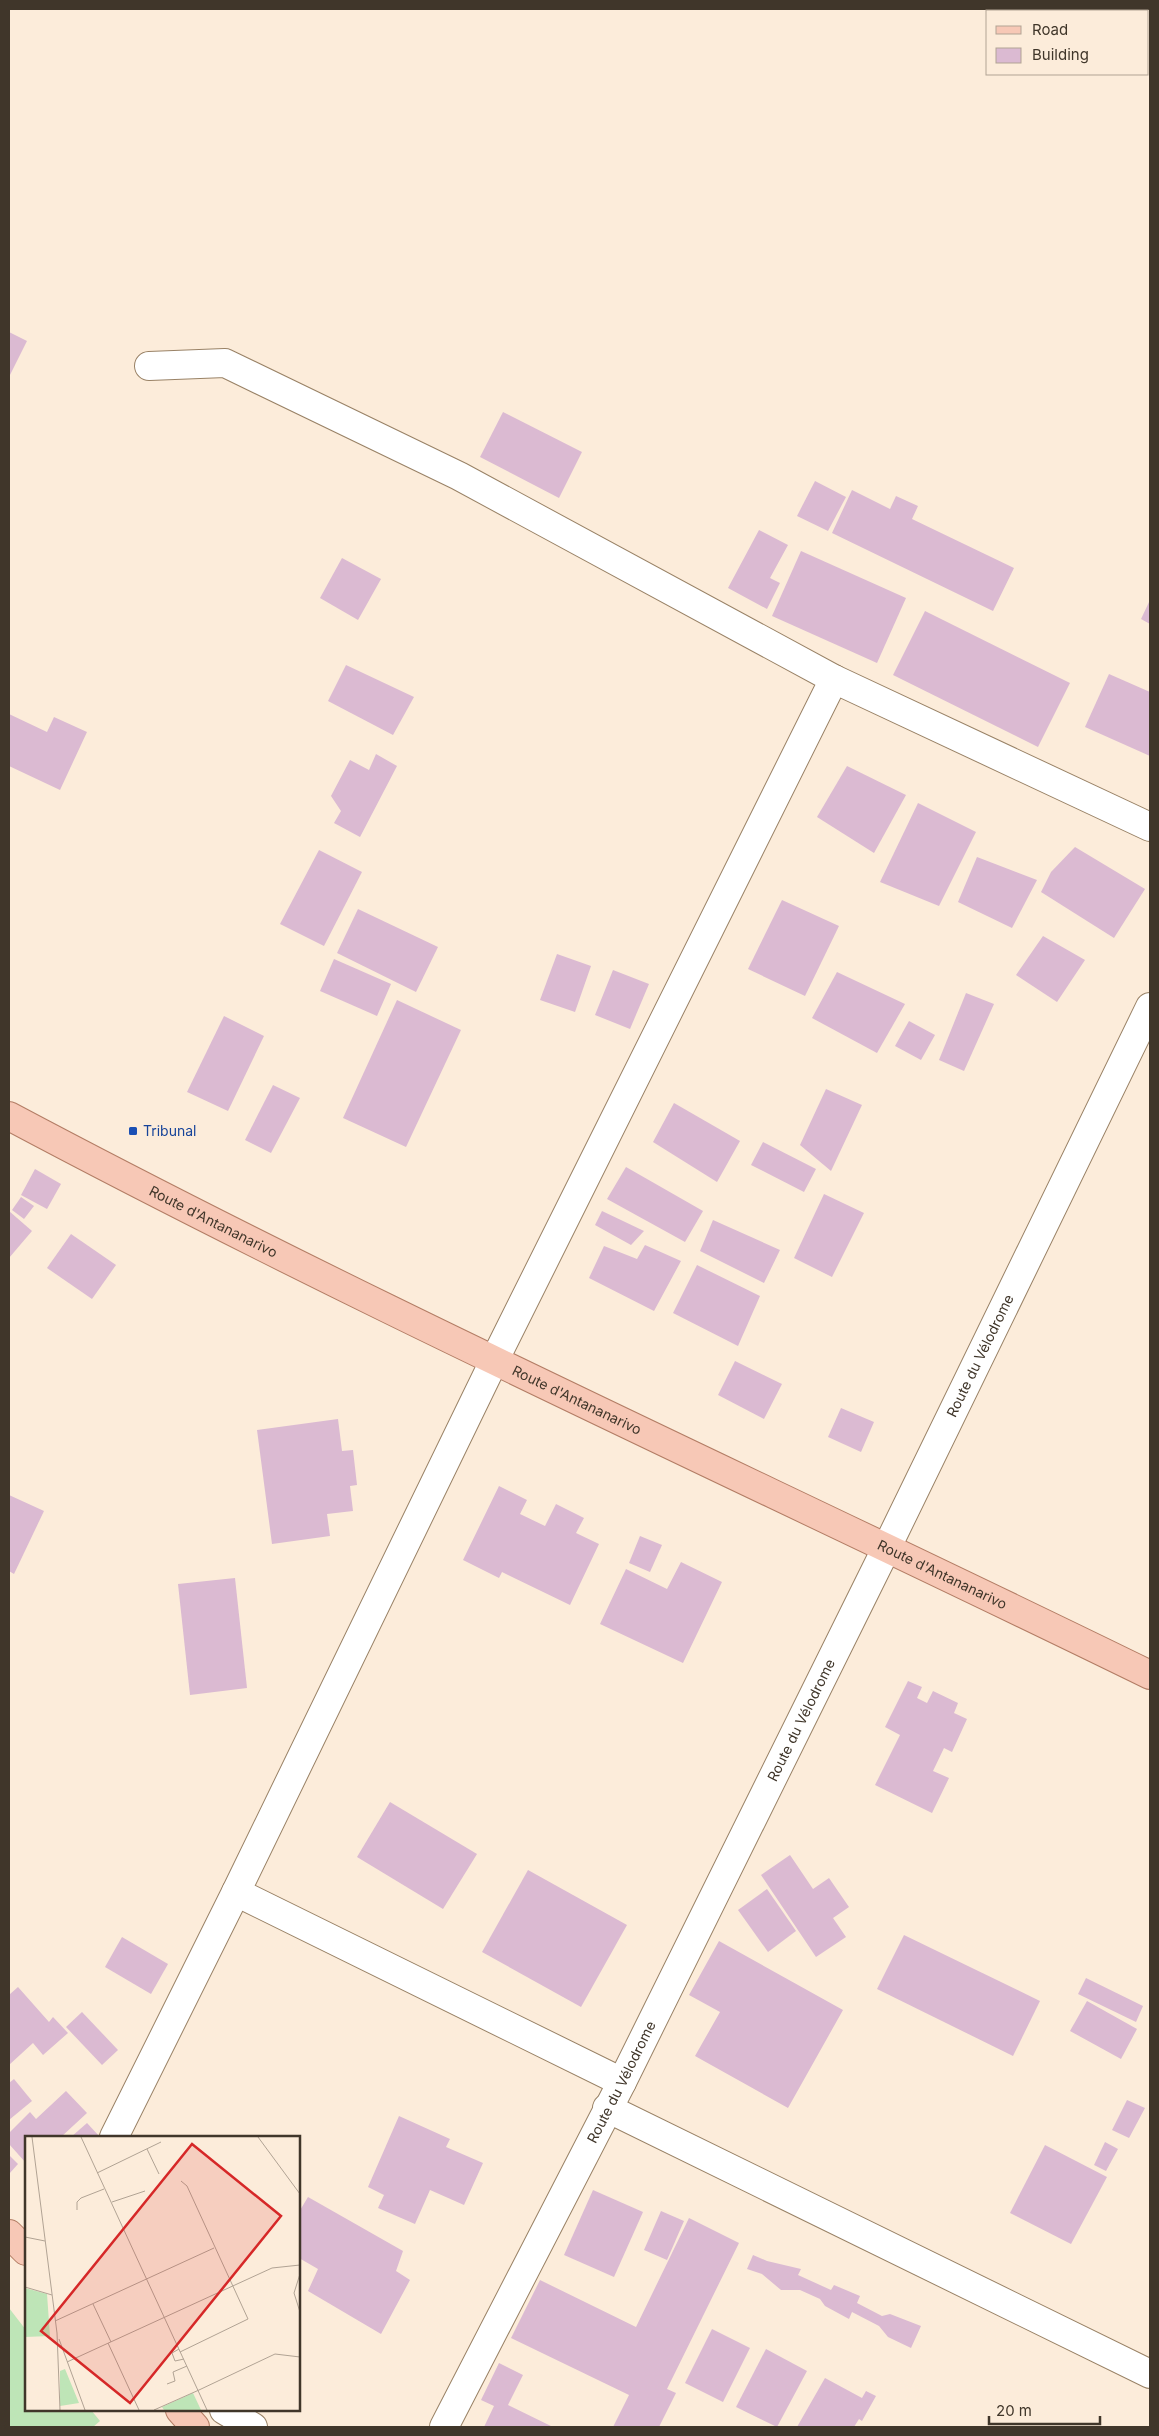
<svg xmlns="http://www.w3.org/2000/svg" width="1159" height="2436" font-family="Inter,sans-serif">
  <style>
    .green { fill: #bee5b7 }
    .building { fill: #dbbad2 }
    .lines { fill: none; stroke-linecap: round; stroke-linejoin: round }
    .minor-casing { stroke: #998266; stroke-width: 30 }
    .major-casing { stroke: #b37d65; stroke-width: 30 }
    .minor { stroke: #fff; stroke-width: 28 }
    .major { stroke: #f7c8b6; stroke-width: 28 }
    .transit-dot { fill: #1a4fb4; stroke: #fcecda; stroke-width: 2 }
    .labels { text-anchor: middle; stroke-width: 4; stroke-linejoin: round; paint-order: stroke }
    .transit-label { font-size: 14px; fill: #164399; stroke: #fcecda; text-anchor: start }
    .street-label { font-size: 14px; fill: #40362a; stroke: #fcecda }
    .inset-road { fill: none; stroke: #b1a394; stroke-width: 1 }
    .view { fill: #d62828; fill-opacity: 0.15; stroke: #d62828; stroke-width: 2.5 }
    .inset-edge { fill: none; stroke: #40362a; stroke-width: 2.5 }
  </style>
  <rect width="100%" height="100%" fill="#fcecda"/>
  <!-- green -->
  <path class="green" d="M 9,2308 L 26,2330 L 26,2410 L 91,2410 L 100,2421 L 93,2427 L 9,2427 Z"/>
  <!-- building -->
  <g class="building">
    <path d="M 9,332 L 27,341 L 9,377 Z"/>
    <path d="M 503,412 L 582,452 L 559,498 L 480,457 Z"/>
    <path d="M 815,481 L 846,497 L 828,531 L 797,516 Z"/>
    <path d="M 852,490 L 890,509 L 896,496 L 918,506 L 912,519 L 1014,568 L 993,611 L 832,533 Z"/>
    <path d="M 759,530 L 788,545 L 770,578 L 780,583 L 767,609 L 728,588 Z"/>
    <path d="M 801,551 L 906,598 L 877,663 L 772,616 Z"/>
    <path d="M 342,558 L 381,579 L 358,620 L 320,598 Z"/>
    <path d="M 1150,600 L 1150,624 L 1141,619 Z"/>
    <path d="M 925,611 L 1070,683 L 1038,747 L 893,675 Z"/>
    <path d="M 346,665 L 414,697 L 393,735 L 328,701 Z"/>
    <path d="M 1109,674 L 1150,692 L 1150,756 L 1085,727 Z"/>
    <path d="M 9,714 L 47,732 L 54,717 L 87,732 L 60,790 L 9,766 Z"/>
    <path d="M 376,754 L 397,766 L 360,837 L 334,823 L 341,811 L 331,796 L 350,760 L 369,770 Z"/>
    <path d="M 847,766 L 906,795 L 874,853 L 817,817 Z"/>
    <path d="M 918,803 L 976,832 L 939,906 L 880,882 Z"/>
    <path d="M 1075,847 L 1145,889 L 1114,938 L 1041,892 L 1051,872 Z"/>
    <path d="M 319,850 L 362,872 L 324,946 L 280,924 Z"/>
    <path d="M 977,857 L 1037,880 L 1012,928 L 958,902 Z"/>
    <path d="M 782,900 L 839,926 L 805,996 L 748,969 Z"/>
    <path d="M 358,909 L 438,947 L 416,992 L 337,953 Z"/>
    <path d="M 1043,936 L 1085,960 L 1057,1002 L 1016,975 Z"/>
    <path d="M 557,954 L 591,966 L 575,1012 L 540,1000 Z"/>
    <path d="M 334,959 L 391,984 L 377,1016 L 320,991 Z"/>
    <path d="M 613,970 L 649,984 L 630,1029 L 595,1015 Z"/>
    <path d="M 837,972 L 905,1004 L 877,1053 L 812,1018 Z"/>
    <path d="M 966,993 L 994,1004 L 964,1071 L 939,1060 Z"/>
    <path d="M 397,1000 L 461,1030 L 406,1147 L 343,1118 Z"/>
    <path d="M 224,1016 L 264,1036 L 228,1111 L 187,1092 Z"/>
    <path d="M 909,1021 L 935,1035 L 921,1060 L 895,1046 Z"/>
    <path d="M 273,1085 L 300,1098 L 271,1153 L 245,1140 Z"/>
    <path d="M 826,1089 L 862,1105 L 831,1171 L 800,1145 Z"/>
    <path d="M 674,1103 L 740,1141 L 717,1182 L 653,1142 Z"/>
    <path d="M 763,1142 L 816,1169 L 804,1192 L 751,1165 Z"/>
    <path d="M 626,1167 L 703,1211 L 685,1242 L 607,1199 Z"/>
    <path d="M 35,1169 L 61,1184 L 47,1209 L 21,1195 Z"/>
    <path d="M 824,1194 L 864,1213 L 832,1277 L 794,1258 Z"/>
    <path d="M 21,1197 L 34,1206 L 24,1219 L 12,1210 Z"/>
    <path d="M 9,1211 L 32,1231 L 9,1258 Z"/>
    <path d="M 602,1211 L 644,1231 L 631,1245 L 595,1225 Z"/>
    <path d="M 713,1220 L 780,1250 L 764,1283 L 700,1251 Z"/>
    <path d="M 71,1234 L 116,1265 L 92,1299 L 47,1268 Z"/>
    <path d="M 645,1245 L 681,1261 L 654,1311 L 589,1278 L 604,1246 L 637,1259 Z"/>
    <path d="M 697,1265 L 760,1296 L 738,1346 L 673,1313 Z"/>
    <path d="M 735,1361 L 782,1384 L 764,1419 L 718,1395 Z"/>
    <path d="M 841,1408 L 874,1422 L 861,1452 L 828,1437 Z"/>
    <path d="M 338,1419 L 342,1451 L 353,1450 L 357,1485 L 350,1486 L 353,1511 L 327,1514 L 330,1536 L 272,1544 L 257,1430 Z"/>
    <path d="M 499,1486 L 527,1500 L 520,1514 L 545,1526 L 556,1504 L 584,1518 L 576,1533 L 599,1544 L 570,1605 L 502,1572 L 499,1578 L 463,1560 Z"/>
    <path d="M 9,1495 L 44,1511 L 14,1574 L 9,1571 Z"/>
    <path d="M 640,1536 L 662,1545 L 650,1572 L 629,1563 Z"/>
    <path d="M 681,1562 L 722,1582 L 683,1663 L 600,1624 L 626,1569 L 667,1589 Z"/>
    <path d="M 235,1578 L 247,1688 L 190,1695 L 178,1584 Z"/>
    <path d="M 908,1681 L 922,1687 L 917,1698 L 927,1703 L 933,1691 L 958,1703 L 954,1713 L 967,1719 L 952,1752 L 944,1748 L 933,1771 L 949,1778 L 932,1813 L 875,1785 L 900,1735 L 885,1727 Z"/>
    <path d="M 390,1802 L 477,1854 L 443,1909 L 357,1857 Z"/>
    <path d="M 790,1855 L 813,1889 L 829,1878 L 849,1907 L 833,1918 L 846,1937 L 816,1957 L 761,1875 Z"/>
    <path d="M 528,1870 L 627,1925 L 581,2007 L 482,1952 Z"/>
    <path d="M 767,1889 L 796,1931 L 768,1952 L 738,1910 Z"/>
    <path d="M 904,1935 L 1040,2001 L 1013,2056 L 877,1989 Z"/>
    <path d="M 122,1937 L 168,1964 L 151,1994 L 105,1967 Z"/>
    <path d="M 719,1941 L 843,2010 L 788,2108 L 695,2056 L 720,2012 L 689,1995 Z"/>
    <path d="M 1086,1978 L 1143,2006 L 1136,2022 L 1078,1994 Z"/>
    <path d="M 18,1987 L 49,2022 L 53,2017 L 68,2033 L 43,2055 L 33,2043 L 9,2065 L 9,1995 Z"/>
    <path d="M 1087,2001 L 1137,2029 L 1121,2059 L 1070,2031 Z"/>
    <path d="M 82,2012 L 118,2050 L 102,2065 L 66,2027 Z"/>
    <path d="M 14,2079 L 32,2101 L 9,2120 L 9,2083 Z"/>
    <path d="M 66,2091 L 87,2113 L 61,2137 L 26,2137 L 26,2163 L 9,2144 L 9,2133 L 30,2112 L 36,2119 Z"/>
    <path d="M 1127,2100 L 1145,2108 L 1129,2138 L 1112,2130 Z"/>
    <path d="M 399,2116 L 450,2139 L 446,2147 L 483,2163 L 464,2205 L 430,2190 L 415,2224 L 378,2208 L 384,2195 L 368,2187 Z"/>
    <path d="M 87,2123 L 100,2137 L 71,2137 Z"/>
    <path d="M 1105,2142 L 1118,2149 L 1106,2171 L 1094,2165 Z"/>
    <path d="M 1045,2145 L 1107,2177 L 1071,2244 L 1010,2213 Z"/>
    <path d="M 9,2155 L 18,2164 L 9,2174 Z"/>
    <path d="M 593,2190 L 643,2212 L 614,2277 L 564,2255 Z"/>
    <path d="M 308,2197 L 403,2251 L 396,2271 L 410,2280 L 381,2334 L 308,2291 L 318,2269 L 299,2258 L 299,2212 Z"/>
    <path d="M 661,2211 L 684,2221 L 667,2260 L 644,2250 Z"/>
    <path d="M 689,2218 L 739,2243 L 667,2389 L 676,2393 L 659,2427 L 613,2427 L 629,2395 L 511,2338 L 540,2280 L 636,2327 Z"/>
    <path d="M 753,2255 L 767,2261 L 801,2269 L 798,2275 L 831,2290 L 834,2285 L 860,2296 L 857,2303 L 882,2316 L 890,2314 L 921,2326 L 911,2348 L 888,2337 L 879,2326 L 852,2312 L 849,2319 L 825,2306 L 820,2299 L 800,2290 L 781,2290 L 762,2274 L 747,2269 Z"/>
    <path d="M 712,2329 L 750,2348 L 723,2402 L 685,2383 Z"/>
    <path d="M 766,2349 L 807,2371 L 777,2427 L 736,2407 Z"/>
    <path d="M 499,2363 L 523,2375 L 508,2405 L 553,2427 L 484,2427 L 494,2406 L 481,2400 Z"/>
    <path d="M 825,2378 L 862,2398 L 866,2391 L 876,2396 L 862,2421 L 859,2419 L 854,2427 L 797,2427 Z"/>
  </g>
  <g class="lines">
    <!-- minor casing -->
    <g class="minor-casing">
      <g id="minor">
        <path d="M 149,366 L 225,363 L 459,476 L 834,679 L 1150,827"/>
        <path d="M 236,1892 L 622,2082"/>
        <path d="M 607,2108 L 1150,2374"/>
        <path d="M 114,2137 L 236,1892 L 494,1361 L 834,679"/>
        <path d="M 224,2410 L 253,2427"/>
        <path id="s1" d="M 444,2427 L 622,2082 L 887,1547 L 1150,1007"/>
      </g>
    </g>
    <!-- major casing -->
    <g class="major-casing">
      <g id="major">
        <path id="s2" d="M 9,1116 C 383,1315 770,1489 1150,1675"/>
        <path d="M 9,2234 L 26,2251"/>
        <path d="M 180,2410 L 195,2427"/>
      </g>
    </g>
    <!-- minor -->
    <use href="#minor" class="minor"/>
    <!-- major -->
    <use href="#major" class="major"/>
  </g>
  <!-- markers -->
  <rect class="transit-dot" x="128" y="1126" width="10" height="10" rx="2.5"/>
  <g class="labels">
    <!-- transit labels -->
    <g class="transit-label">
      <text x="143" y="1136">Tribunal</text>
    </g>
    <!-- street labels -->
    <g class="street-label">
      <text dy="5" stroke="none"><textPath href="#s2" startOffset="230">Route d'Antananarivo</textPath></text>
      <text dy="5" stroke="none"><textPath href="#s1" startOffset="1198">Route du Vélodrome</textPath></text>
      <text dy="5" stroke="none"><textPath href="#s2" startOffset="635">Route d'Antananarivo</textPath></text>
      <text dy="5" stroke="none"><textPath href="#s2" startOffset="1040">Route d'Antananarivo</textPath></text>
      <text dy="5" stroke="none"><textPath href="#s1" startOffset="792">Route du Vélodrome</textPath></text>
      <text dy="5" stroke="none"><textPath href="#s1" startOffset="388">Route du Vélodrome</textPath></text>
    </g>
  </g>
  <!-- overview -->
  <g transform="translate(25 2136)">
    <rect width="275" height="275" fill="#fcecda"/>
    <path d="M 0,152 L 22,158 L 25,200 L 0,201 ZM 40,233 L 54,267 L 35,270 L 35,235 ZM 168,257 L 176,274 L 139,274 L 137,271 Z" fill="#bee5b7"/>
    <path class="inset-road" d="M 7,1 L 32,197 L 35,274M 56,1 L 182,274M 233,1 L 275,58M 122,13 L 134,38M 72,37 L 136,6M 87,66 L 120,55M 52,74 L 52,66 L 56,62 L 79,53M 0,101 L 20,105M 275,138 L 269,157 L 275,176M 0,151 L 27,159M 68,168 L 86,206M 30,185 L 189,112M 34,203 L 60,274M 83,207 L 114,274M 154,213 L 147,217 L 150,225 L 159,223M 155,216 L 223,183 L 162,50 L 156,45M 42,226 L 247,132 L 275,129M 142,248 L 150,245 L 148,236 L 162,230M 174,254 L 250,218 L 275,221M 129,274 L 174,254"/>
    <path class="view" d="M 167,8 L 256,80 L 105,267 L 16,195 Z"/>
    <rect width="275" height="275" class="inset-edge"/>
  </g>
  <!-- border -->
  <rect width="1159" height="2436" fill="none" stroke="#40362a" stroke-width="20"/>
  <!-- legend -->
  <rect x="986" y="10" width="162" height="65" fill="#fcecda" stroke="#b1a394"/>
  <rect x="996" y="26" width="25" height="8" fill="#f7c8b6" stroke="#b1a394"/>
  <text x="1032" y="35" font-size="15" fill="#40362a">Road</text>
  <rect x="996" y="48" width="25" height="15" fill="#dbbad2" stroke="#b1a394"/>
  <text x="1032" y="60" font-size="15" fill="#40362a">Building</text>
  <!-- scale -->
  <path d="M989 2416v8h111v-8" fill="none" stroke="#40362a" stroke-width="2.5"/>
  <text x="996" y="2416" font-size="15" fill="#40362a" stroke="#fcecda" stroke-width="4" paint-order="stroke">20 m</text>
</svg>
